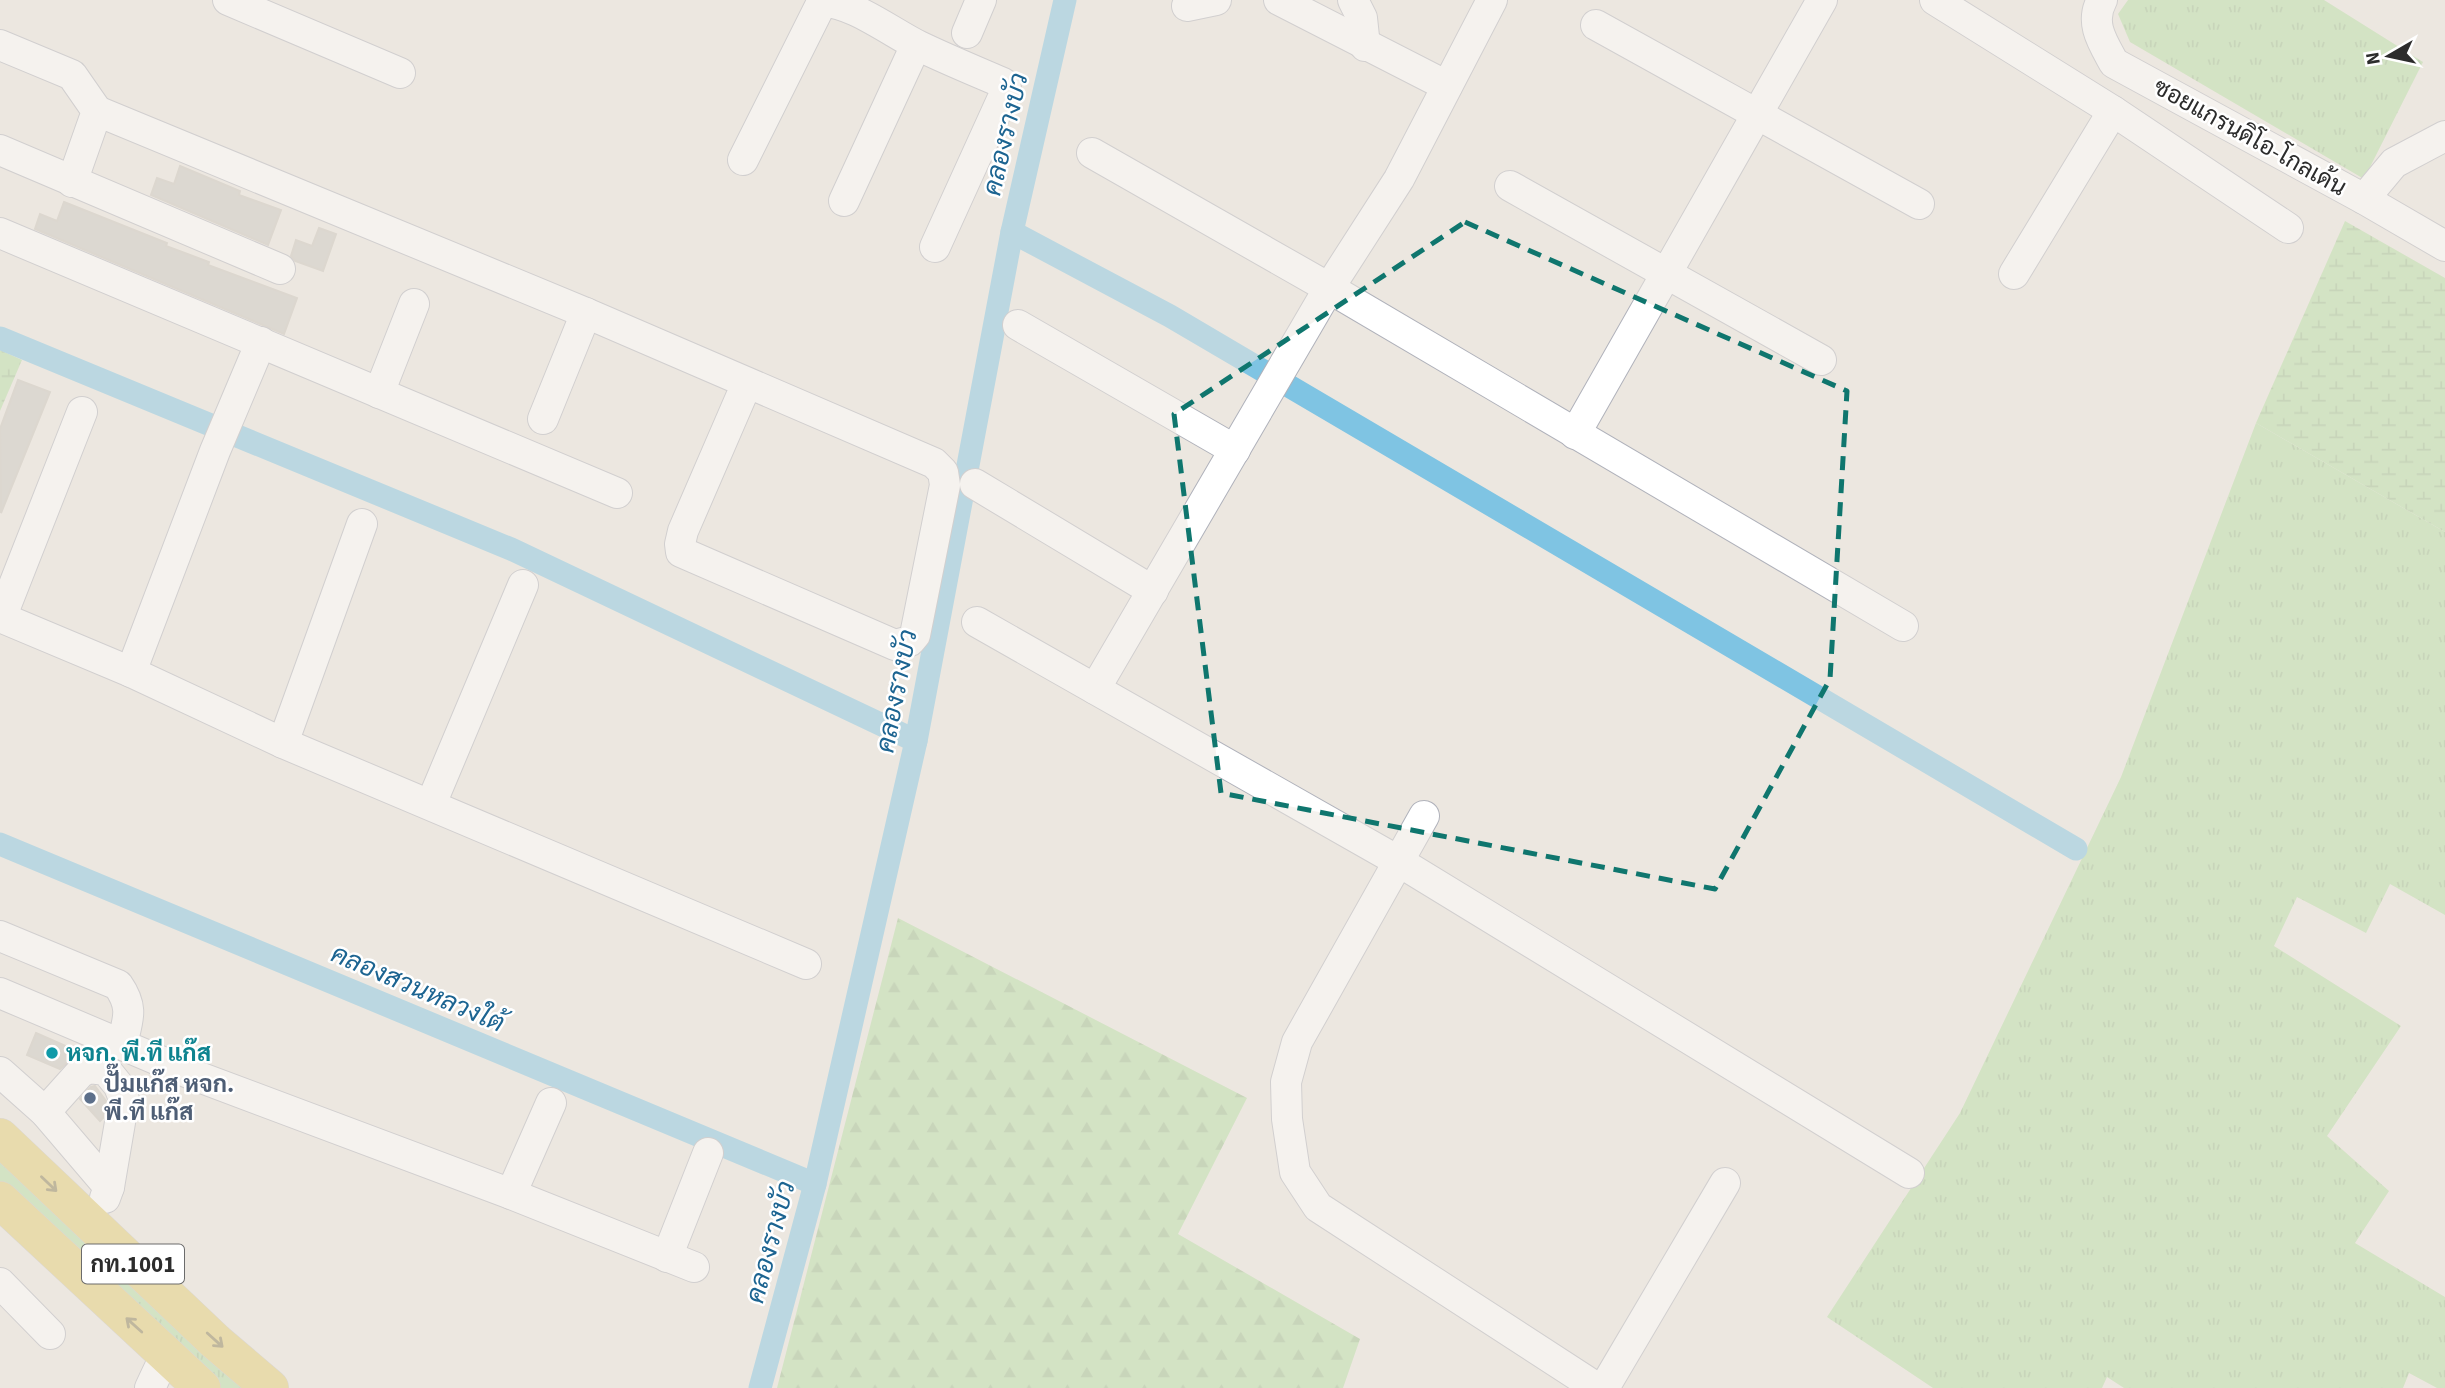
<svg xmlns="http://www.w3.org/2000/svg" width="2445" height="1388" font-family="'Source Sans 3',Sarabun,sans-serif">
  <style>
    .grass { fill: url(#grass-tufts) }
    .forest { fill: url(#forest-firs) }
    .wetland { fill: url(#wetland-marsh) }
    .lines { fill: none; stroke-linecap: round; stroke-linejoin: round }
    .canal { stroke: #7fc4e3; stroke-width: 23 }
    .building { fill: #c8c5be; stroke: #c8c3ba; stroke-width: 2 }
    .minor-casing { stroke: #b0b2bb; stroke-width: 32 }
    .major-casing { stroke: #c4c4c4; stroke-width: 38 }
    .minor { stroke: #fff; stroke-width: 30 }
    .major { stroke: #e3cc6f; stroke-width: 37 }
    .oneway { stroke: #887c4e }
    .marked { fill: none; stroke: #0f766e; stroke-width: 5; stroke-dasharray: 14 9; stroke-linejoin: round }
    .culture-dot { fill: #0f9aa8; stroke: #fff; stroke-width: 2.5 }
    .service-dot { fill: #5c6f8a; stroke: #fff; stroke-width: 2.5 }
    .labels { text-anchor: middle; stroke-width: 5; stroke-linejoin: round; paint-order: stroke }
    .shield { fill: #fff; stroke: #6b6b6b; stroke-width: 2 }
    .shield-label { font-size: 23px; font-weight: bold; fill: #2c2c2c }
    .street-label { font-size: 24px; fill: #2c2c2c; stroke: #fff }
    .culture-label { font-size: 24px; font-weight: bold; fill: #0d838f; stroke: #fff; text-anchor: start }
    .service-label { font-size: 24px; font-weight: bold; fill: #4e5e75; stroke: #fff; text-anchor: start }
    .water-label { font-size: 26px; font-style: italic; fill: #1c6491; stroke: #fff }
  </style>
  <defs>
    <pattern id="grass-tufts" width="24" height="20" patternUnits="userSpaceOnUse" patternTransform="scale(1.75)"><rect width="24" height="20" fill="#b4dda3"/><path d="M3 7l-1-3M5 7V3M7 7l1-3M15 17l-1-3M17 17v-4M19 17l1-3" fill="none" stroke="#9bbe8c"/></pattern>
    <pattern id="forest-firs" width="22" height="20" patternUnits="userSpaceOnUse" patternTransform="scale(1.75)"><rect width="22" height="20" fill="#b4dda3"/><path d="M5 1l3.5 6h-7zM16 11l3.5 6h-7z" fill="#9bbe8c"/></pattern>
    <pattern id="wetland-marsh" width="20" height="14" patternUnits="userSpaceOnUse" patternTransform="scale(1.75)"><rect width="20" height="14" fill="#b4dda3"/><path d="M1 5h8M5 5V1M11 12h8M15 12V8" fill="none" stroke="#9bbe8c"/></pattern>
  </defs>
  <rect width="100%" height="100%" fill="#ece7e0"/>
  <!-- grass -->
  <g class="grass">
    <path d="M 2128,0 L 2324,0 L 2423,62 L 2364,179 L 2130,42 L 2118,14 Z"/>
    <path d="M 2256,423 L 2445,532 L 2445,915 L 2390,884 L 2366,933 L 2297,897 L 2274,946 L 2401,1026 L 2327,1136 L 2389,1191 L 2355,1243 L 2445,1297 L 2445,1388 L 2437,1388 L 2409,1373 L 2403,1388 L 2124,1388 L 2107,1377 L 2102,1388 L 1933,1388 L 1827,1317 L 1960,1113 L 2121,777 Z"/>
    <path d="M 0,1156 L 251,1388 L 214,1388 L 0,1184 Z"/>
  </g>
  <!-- forest -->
  <path class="forest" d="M 898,918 L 1247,1098 L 1178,1234 L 1360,1339 L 1343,1388 L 777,1388 Z"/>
  <!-- wetland -->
  <g class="wetland">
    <path d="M 2345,221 L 2445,278 L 2445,532 L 2256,423 Z"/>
    <path d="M 0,350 L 22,360 L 0,411 Z"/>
  </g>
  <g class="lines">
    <!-- canal -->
    <g class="canal">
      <path d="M 1012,232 L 1170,316 L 2076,849"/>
      <path d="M 0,338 L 511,549 L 916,741"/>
      <path d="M 0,844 L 815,1184"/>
      <path d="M 760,1388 L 815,1184 L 916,741 L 1012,232 L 1065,0"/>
    </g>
  </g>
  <!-- building -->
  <g class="building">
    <path d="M 180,166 L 240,191 L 239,195 L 281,210 L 268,245 L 151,195 L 157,178 L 174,184 Z"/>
    <path d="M 64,202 L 167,243 L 166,246 L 209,262 L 208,265 L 297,298 L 284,334 L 35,229 L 40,214 L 57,221 Z"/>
    <path d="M 319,228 L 336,234 L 323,271 L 295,261 L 291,256 L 296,240 L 312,246 Z"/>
    <path d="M 18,380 L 50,392 L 1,513 L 0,429 Z"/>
    <path d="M 36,1033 L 77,1051 L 75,1056 L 60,1069 L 27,1055 Z"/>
    <path d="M 95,1086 L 106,1101 L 103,1118 L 100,1121 L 80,1099 L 91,1087 Z"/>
  </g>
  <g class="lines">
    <!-- minor casing -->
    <g class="minor-casing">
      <g id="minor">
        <path d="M 228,0 L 400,73"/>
        <path d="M 1279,0 L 1447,86"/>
        <path d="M 1353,0 L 1362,18 L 1365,46"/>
        <path d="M 1935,0 L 2113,111 L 2288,228"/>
        <path d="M 2102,0 C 2089,23 2103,43 2114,63 L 2364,199 L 2445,246"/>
        <path d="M 1187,6 L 1216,0"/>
        <path d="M 1596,25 L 1919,204"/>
        <path d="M 967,33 L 981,0"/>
        <path d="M 0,45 L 72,75 L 97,111 L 72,182"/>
        <path d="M 97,111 L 586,313 L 934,463 L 943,472 L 945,485 L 915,635 L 910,641 L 895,645 L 681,552 L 680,544 L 683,531 L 747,383"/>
        <path d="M 0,150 L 280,269"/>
        <path d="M 1092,153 L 1329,288 L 1903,626"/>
        <path d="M 743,160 L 822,2 C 849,0 894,34 919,46 C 946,59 975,71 1003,83 L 1006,88 L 1005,93 L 935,247"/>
        <path d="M 1510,186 L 1821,360"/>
        <path d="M 2364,199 L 2394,163 L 2445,136"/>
        <path d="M 844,201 L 916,45"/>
        <path d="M 0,233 L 617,493"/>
        <path d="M 2014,274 L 2113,111"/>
        <path d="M 1018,325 L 1235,450"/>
        <path d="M 379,393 L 414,304"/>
        <path d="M 543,419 L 586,313"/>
        <path d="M 1575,434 L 1822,0"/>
        <path d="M 975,484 L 1153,591"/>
        <path d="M 0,617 L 131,672 L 283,743 L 806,964"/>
        <path d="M 1,618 L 82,412"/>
        <path d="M 977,622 L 1398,861 L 1909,1173"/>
        <path d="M 131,672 L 215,451 L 261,342"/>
        <path d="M 1095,689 L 1329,288 L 1399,179 L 1492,0"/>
        <path d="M 283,743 L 362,524"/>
        <path d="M 431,804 L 523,585"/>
        <path d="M 1424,816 L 1297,1042 L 1286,1082 L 1287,1119 L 1295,1172 L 1318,1207 L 1597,1388"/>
        <path d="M 0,936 L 118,985 C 134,1008 128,1019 122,1044"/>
        <path d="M 0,993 L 191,1074 L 511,1194 L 694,1267"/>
        <path d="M 0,1072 L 45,1112 L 109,1187 L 105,1198"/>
        <path d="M 45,1112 L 80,1073 L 89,1068 L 106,1070 L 119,1086 L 124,1099 L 109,1187"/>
        <path d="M 511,1194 L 551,1103"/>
        <path d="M 667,1257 L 708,1153"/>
        <path d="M 0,1283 L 50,1334"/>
        <path d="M 150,1388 L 166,1354"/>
        <path d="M 1604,1388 L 1725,1183"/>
      </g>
    </g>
    <!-- major casing -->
    <g class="major-casing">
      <g id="major">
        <path d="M 0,1137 L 216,1342 L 270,1388"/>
        <path d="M 0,1200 L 202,1388"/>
      </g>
    </g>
    <!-- minor -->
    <use href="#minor" class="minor"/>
    <!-- major -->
    <use href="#major" class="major"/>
  </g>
  <!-- one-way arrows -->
  <defs><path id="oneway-shaft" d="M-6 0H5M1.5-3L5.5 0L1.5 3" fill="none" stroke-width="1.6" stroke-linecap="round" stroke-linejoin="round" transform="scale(1.75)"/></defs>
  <g class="oneway">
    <use href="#oneway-shaft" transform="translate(49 1184) rotate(44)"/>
    <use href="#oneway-shaft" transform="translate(134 1325) rotate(-138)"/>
    <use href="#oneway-shaft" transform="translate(215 1340) rotate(42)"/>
  </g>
  <!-- marked area -->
  <path d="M0 0H2445V1388H0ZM 1465,222 L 1847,391 L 1830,679 L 1715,889 L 1221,793 L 1174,414 Z" fill="#ece7e0" fill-opacity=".55" fill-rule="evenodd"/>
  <path class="marked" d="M 1465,222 L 1847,391 L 1830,679 L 1715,889 L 1221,793 L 1174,414 Z"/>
  <!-- markers -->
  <circle class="culture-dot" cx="52" cy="1053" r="7"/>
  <circle class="service-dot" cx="90" cy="1098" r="7"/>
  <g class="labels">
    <!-- shield labels -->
    <rect class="shield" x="82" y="1244.5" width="102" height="39" rx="5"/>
    <g class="shield-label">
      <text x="133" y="1272">กท.1001</text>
    </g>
    <!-- street labels -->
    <g class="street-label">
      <text transform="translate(2250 137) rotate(29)" y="8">ซอยแกรนดิโอ-โกลเด้น</text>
    </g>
    <!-- culture labels -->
    <g class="culture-label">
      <text x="66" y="1061">หจก. พี.ที แก๊ส</text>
    </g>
    <!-- service labels -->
    <g class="service-label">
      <text x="104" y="1092">ปั๊มแก๊ส หจก.<tspan x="104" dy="28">พี.ที แก๊ส</tspan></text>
    </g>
    <!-- water labels -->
    <g class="water-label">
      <text transform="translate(1005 134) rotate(-77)" y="9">คลองรางบัว</text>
      <text transform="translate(896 691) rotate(-79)" y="9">คลองรางบัว</text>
      <text transform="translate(418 988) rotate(23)" y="9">คลองสวนหลวงใต้</text>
      <text transform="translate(770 1242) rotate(-75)" y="9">คลองรางบัว</text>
    </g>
  </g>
  <!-- north arrow -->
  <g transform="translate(2389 56) rotate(261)" stroke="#ffffff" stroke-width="5" paint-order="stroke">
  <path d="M0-5L12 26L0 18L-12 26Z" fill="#2c2c2c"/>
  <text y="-10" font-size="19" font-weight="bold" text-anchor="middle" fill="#2c2c2c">N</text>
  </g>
</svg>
